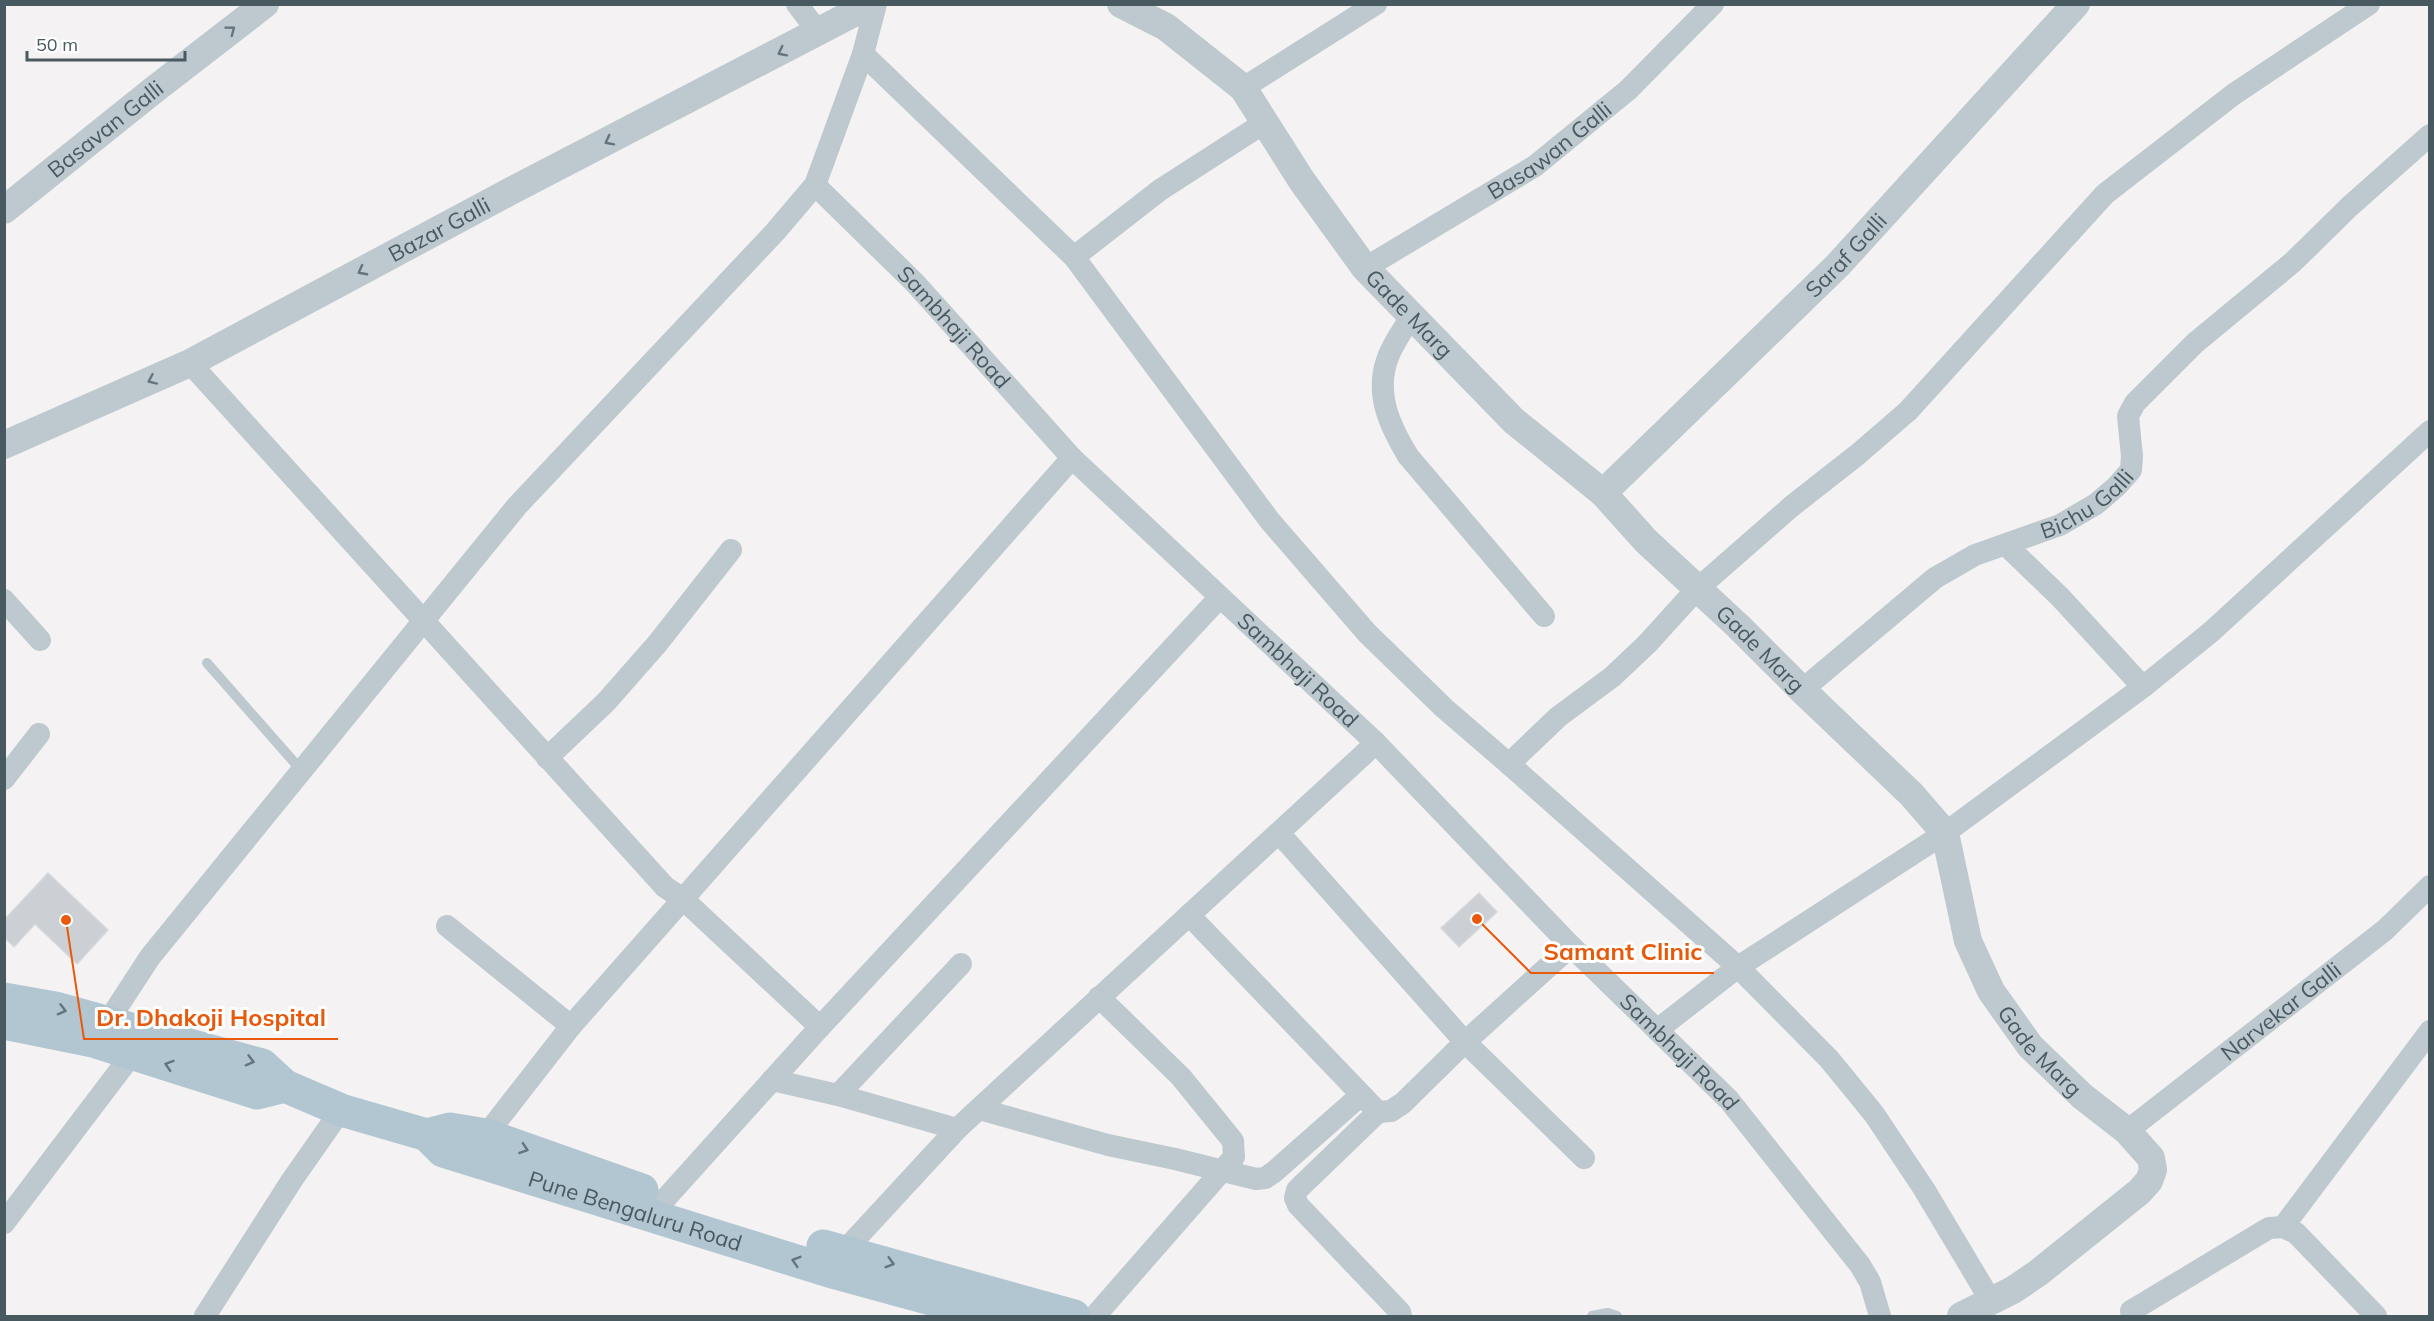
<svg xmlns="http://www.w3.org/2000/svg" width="2434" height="1321" font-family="Mulish,sans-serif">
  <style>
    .building { fill: #ccd0d4; stroke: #d6d9dd; stroke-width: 1.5 }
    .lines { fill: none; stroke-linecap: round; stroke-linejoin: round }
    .service { stroke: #bdc9ce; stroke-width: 10 }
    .minor { stroke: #bdc9ce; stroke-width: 22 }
    .tertiary { stroke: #bdc9ce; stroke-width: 28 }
    .primary { stroke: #b1c6d1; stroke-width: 33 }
    .oneway { stroke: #66757c }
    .oneway2 { stroke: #63747c }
    .labels { text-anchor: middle; stroke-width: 6; stroke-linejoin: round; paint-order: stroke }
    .street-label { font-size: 22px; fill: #495960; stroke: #fff }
    .leader { fill: none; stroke: #e8590c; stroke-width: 2 }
    .callout-dot { fill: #e8590c; stroke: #fff; stroke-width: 2 }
    .callout-label { font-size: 24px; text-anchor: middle; font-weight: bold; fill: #e8590c; stroke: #fff; stroke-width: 6; stroke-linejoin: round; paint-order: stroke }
  </style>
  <rect width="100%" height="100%" fill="#f4f2f2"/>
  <!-- building -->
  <g class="building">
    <path d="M 48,873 L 108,930 L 77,964 L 35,924 L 14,947 L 4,937 L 4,920 Z"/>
    <path d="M 1479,893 L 1497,912 L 1459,947 L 1441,928 Z"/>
  </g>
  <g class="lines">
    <!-- service -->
    <g class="service">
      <path d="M 207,663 L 301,770"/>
      <path d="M 1592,1316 L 1608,1313 L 1617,1316"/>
    </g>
    <!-- minor -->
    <g class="minor">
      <path d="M 797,4 L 819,33"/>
      <path id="s1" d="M 876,4 L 863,54 L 815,185 L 915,283 L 1072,458 L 1376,743 L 1571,946 L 1729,1100 L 1860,1265 L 1870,1282 L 1880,1316"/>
      <path d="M 863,54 L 1074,257 L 1270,521 L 1367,633 L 1444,708 L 1509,764 L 1738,967 L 1829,1059 L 1874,1114 L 1924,1189 L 1991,1301"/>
      <path d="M 1243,88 L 1376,4"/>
      <path d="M 1074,257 L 1160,190 L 1264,123"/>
      <path id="s2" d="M 1365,268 L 1535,166 L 1628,90 L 1713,4"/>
      <path d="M 1412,315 C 1404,329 1392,344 1387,360 C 1375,395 1390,426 1408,456 L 1544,616"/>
      <path d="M 190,363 L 665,887 L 683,899 L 820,1027"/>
      <path d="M 2006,545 L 2060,597 L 2143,687"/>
      <path d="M 4,600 L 40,640"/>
      <path id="s3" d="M 1802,690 L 1935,578 L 1975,555 L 2060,525 L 2096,504 L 2117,486 L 2131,470 L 2132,456 L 2128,416 L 2135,403 L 2195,343 L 2293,262 L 2349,207 L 2430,135"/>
      <path d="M 547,758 L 606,702 L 657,644 L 731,550"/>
      <path d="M 1509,764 L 1558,717 L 1612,677 L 1647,644 L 1696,590 L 1792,506 L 1857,455 L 1908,411 L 2105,194 L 2234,94 L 2369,4"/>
      <path d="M 4,779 L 39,734"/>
      <path d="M 1279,833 L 1465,1042 L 1584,1158"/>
      <path d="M 1189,915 L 1378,1112 L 1391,1111 L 1403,1103 L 1465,1042 L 1571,946"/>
      <path d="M 447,926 L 571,1026"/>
      <path d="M 107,1023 L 150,957 L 517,506 L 775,232 L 815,185"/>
      <path d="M 1657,1030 L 1738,967 L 1945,833 L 2143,687 L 2211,632 L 2430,431"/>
      <path d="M 772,1080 L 838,1095 L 957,1129"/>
      <path d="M 838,1095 L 961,964"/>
      <path d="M 979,1109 L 1108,1145 L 1175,1159 L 1256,1179 L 1265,1178 L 1274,1172 L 1361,1095"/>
      <path d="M 1378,1112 L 1297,1190 L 1295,1198 L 1298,1205 L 1400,1312 L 1401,1316"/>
      <path id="s4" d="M 2127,1131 L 2385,930 L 2430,886"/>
      <path d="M 486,1135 L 571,1026 L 1072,458"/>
      <path d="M 666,1198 L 820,1027 L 1220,597"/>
      <path d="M 4,1223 L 133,1053"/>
      <path d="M 2283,1227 L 2430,1031"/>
      <path d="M 836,1260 L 957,1129 L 1376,743"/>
      <path d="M 2131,1311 L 2269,1228 L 2283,1227 L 2296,1233 L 2376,1316"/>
      <path d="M 205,1316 L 292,1180 L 341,1110"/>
      <path d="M 1095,1316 L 1234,1157 L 1233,1141 L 1181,1077 L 1099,997"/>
    </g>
    <!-- tertiary -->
    <g class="tertiary">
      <path id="s5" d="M 1121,4 L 1166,27 L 1243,88 L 1302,181 L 1365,268 L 1514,421 L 1603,493 L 1646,541 L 1738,626 L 1802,690 L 1911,794 L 1945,833 L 1968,941 L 1991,991 L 2030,1046 L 2082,1096 L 2127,1131 L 2151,1158 L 2153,1170 L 2149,1181 L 2139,1192 L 2038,1273 L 2013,1290 L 1961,1316"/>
      <path id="s6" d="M 4,210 L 155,89 L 265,4"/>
      <path id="s7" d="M 4,445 L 190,363 L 509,192 L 871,4"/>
      <path id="s8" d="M 1603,493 L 1838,265 L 2076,4"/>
    </g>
    <!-- primary -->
    <g class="primary">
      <path id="s9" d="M 4,999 L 55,1008 L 262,1065 L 285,1086 L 341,1110 L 427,1135 L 443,1151 L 829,1271 L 993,1316"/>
      <path d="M 4,1023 L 93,1041 L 257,1093 L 285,1086"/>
      <path d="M 427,1135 L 450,1129 L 486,1135 L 642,1190"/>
      <path d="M 823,1246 L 1074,1316"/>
    </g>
  </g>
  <!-- one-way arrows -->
  <defs><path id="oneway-chevron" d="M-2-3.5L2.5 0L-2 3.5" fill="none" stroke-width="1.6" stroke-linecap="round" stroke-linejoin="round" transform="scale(1.5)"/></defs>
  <g class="oneway">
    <use href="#oneway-chevron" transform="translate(231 30) rotate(-37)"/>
    <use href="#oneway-chevron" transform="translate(782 52) rotate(153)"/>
    <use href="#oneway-chevron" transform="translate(609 141) rotate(153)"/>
    <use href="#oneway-chevron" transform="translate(362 271) rotate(152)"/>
    <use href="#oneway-chevron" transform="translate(152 380) rotate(156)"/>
  </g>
  <g class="oneway2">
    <use href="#oneway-chevron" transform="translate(62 1010) rotate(15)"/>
    <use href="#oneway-chevron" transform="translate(250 1061) rotate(15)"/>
    <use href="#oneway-chevron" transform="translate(169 1065) rotate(-162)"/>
    <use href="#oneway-chevron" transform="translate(524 1149) rotate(19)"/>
    <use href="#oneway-chevron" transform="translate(796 1261) rotate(-163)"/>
    <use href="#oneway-chevron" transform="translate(890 1263) rotate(16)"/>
  </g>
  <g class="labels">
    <!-- street labels -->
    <g class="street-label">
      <text dy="8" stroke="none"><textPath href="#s6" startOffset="130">Basavan Galli</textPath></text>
      <text dy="8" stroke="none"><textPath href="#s2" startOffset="219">Basawan Galli</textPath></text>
      <text dy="8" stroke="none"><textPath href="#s7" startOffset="486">Bazar Galli</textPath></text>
      <text dy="8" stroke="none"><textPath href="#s8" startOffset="340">Saraf Galli</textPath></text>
      <text dy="8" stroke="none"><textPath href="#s5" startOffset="430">Gade Marg</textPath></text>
      <text dy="8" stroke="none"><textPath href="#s1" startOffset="390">Sambhaji Road</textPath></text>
      <text dy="8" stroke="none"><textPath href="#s3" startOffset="344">Bichu Galli</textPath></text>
      <text dy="8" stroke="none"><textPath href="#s5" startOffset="916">Gade Marg</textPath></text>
      <text dy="8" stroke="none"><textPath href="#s1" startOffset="876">Sambhaji Road</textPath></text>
      <text dy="8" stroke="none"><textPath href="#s4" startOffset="195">Narvekar Galli</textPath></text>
      <text dy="8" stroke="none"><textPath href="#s5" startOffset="1420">Gade Marg</textPath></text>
      <text dy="8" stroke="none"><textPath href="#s1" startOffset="1416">Sambhaji Road</textPath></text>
      <text dy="8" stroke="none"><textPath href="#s9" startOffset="672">Pune Bengaluru Road</textPath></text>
    </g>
  </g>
  <!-- callouts -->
  <path class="leader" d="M1477 919L1531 973H1714M66 920L84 1039H338"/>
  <g class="callout-dot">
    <circle cx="1477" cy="919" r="6"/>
    <circle cx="66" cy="920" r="6"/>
  </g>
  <g class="callout-label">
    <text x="1623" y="960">Samant Clinic</text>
    <text x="211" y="1026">Dr. Dhakoji Hospital</text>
  </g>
  <!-- border -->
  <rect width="2434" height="1321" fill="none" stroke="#495960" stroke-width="12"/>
  <!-- scale -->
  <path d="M27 51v9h158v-9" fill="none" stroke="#495960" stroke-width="3"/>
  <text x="36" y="51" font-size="18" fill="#495960" stroke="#ffffff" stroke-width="4.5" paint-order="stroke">50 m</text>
</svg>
